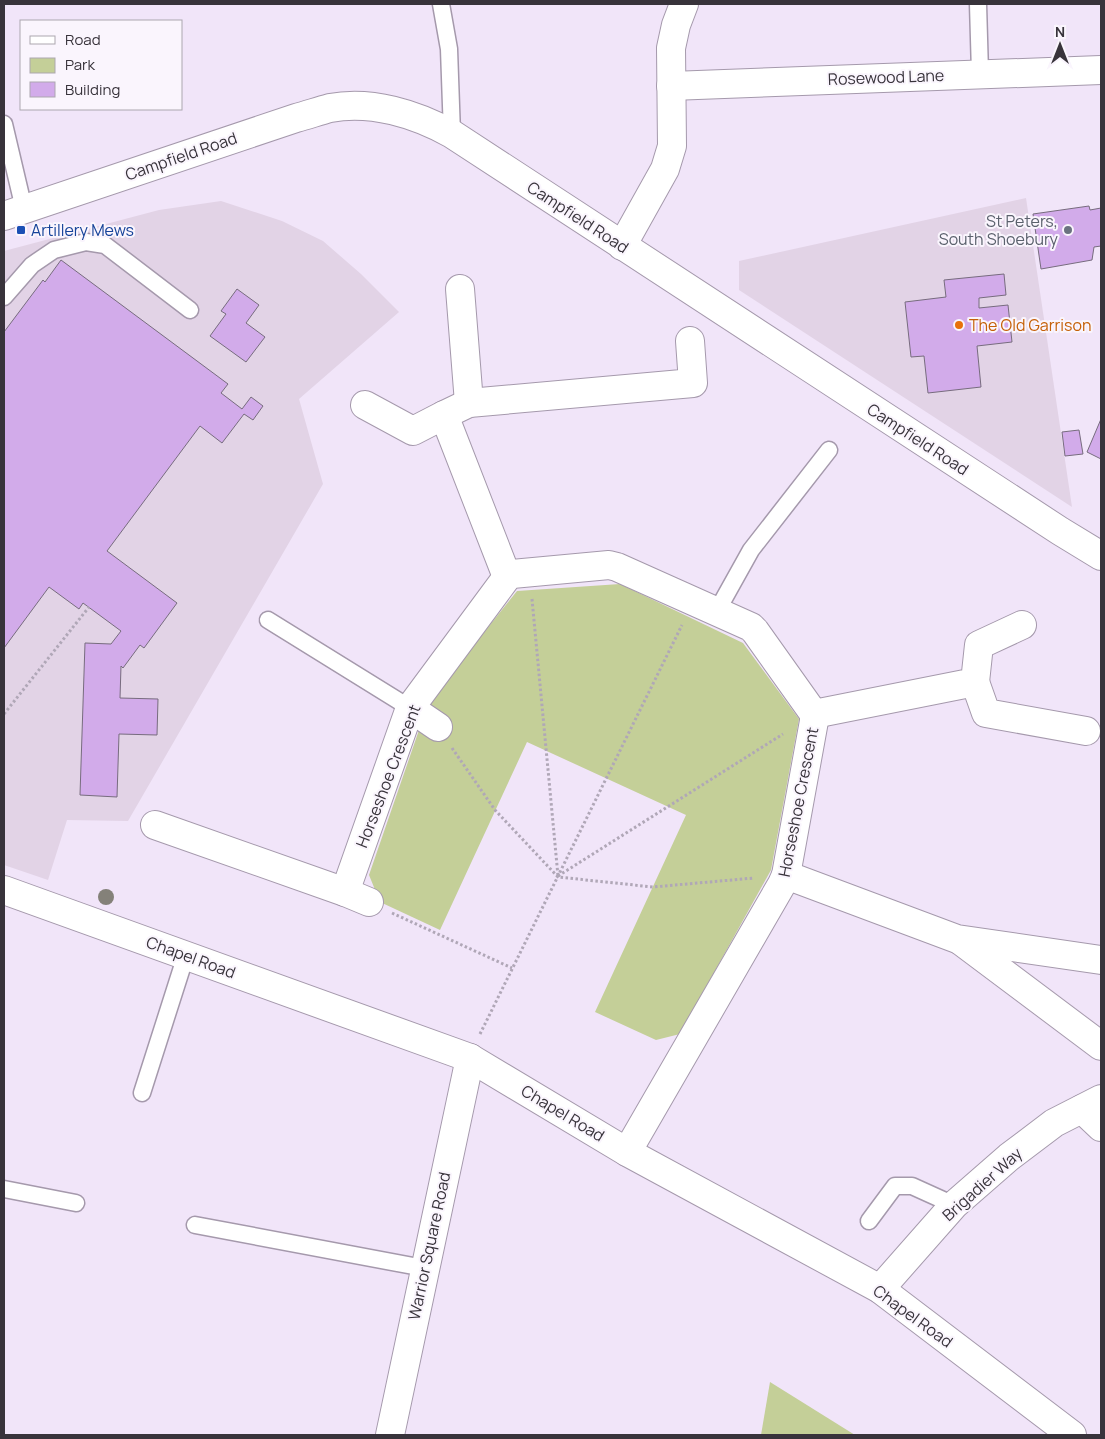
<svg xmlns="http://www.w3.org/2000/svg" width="1105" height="1439" font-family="Manrope,sans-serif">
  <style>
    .commercial { fill: #e2d3e6 }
    .green { fill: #c4cf98 }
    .building { fill: #d2abea; stroke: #776c7e }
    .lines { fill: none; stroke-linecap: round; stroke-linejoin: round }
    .lane-casing { stroke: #a599ac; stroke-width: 19 }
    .street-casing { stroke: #a599ac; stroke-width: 30 }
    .secondary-casing { stroke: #a599ac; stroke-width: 30 }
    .path { stroke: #b0a7b7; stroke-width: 3; stroke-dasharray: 2.5 2.5; stroke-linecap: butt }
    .lane { stroke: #fff; stroke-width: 16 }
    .street { stroke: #fff; stroke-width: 28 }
    .secondary { stroke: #fff; stroke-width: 28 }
    .tree { fill: #848179 }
    .transit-dot { fill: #1a4fb4; stroke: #faf5fd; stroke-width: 2 }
    .worship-dot { fill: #6b7280; stroke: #faf5fd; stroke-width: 2 }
    .food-dot { fill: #e8710a; stroke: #faf5fd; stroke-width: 2 }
    .labels { text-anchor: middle; stroke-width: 4; stroke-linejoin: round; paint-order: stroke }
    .street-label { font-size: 16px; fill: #38333b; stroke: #faf5fd }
    .worship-label { font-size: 16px; fill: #5b616d; stroke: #faf5fd; text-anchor: end }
    .transit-label { font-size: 16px; fill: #164399; stroke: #faf5fd; text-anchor: start }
    .food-label { font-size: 16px; fill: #c56008; stroke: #faf5fd; text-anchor: start }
  </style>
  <rect width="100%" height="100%" fill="#f1e5f9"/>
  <!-- commercial -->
  <g class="commercial">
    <path d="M 1026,198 L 1072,507 L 739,290 L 739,261 Z"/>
    <path d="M 221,201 L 282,221 L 323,241 L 361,274 L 399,312 L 299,399 L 323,484 L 128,821 L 67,820 L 48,880 L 4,865 L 4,251 L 159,210 Z"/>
  </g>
  <!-- green -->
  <g class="green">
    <path d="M 620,584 L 743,643 L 799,719 L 771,870 L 680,1034 L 656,1040 L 595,1012 L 686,815 L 527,742 L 440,930 L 380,902 L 369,875 L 429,701 L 517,591 Z"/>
    <path d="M 770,1382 L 855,1435 L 761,1435 Z"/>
  </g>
  <!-- building -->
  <g class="building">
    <path d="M 1089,206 L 1090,210 L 1101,208 L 1101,246 L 1094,247 L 1092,260 L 1041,269 L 1033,214 Z"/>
    <path d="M 61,260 L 228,384 L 221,393 L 242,409 L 251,397 L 263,406 L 253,420 L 244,414 L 222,443 L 200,426 L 107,551 L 177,603 L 144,648 L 140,645 L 123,668 L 121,666 L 120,698 L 158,699 L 157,735 L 119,734 L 117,797 L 80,795 L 85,643 L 111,644 L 121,631 L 83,603 L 79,609 L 49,587 L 4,648 L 4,332 L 43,280 L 45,282 Z"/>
    <path d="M 1004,274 L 1006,295 L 979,298 L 979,308 L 1008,305 L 1012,342 L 977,346 L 981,387 L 928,393 L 924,356 L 911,357 L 905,302 L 946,297 L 944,280 Z"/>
    <path d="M 237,289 L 259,305 L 246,323 L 265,337 L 246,362 L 210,336 L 226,314 L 221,311 Z"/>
    <path d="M 1101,419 L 1101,459 L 1087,452 Z"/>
    <path d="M 1079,430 L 1083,454 L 1065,456 L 1062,432 Z"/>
  </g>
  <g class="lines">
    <!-- lane casing -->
    <g class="lane-casing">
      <g id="lane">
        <path d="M 441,4 L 449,49 L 452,134"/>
        <path d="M 978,4 L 980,73"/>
        <path d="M 4,124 L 24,209"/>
        <path d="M 4,297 L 32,265 L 54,250 L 86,242 L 105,245 L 190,310"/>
        <path d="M 717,611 L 751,550 L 829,450"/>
        <path d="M 268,620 L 410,708"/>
        <path d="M 142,1093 L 186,955"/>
        <path d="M 4,1189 L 76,1203"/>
        <path d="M 869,1221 L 895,1186 L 912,1186 L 954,1205"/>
        <path d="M 195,1225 L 424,1268"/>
      </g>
    </g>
    <!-- street casing -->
    <g class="street-casing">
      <g id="street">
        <path d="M 671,86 L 1101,70"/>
        <path d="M 622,246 L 665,169 L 672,146 L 671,48 L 676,25 L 684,4"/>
        <path d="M 460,289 L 469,403"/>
        <path d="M 365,405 L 413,431 L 444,415 L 507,577"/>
        <path d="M 444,415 L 469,403 L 693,383 L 690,341"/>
        <path d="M 975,682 L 986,713 L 1086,731"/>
        <path d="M 410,708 L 438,727"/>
        <path d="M 814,714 L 975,682 L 979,645 L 1022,625"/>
        <path d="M 155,825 L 345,892 L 369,902"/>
        <path d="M 786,875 L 957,939 L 1101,960"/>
        <path d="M 4,890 L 470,1058 L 627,1152 L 880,1289 L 1072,1435"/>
        <path d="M 345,892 L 410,708 L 507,577 L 512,574 L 609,565 L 617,567 L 751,627 L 755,631 L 814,714 L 814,721 L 786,875 L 782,884 L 627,1152"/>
        <path d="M 961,941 L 1101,1046"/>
        <path d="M 1082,1109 L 1101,1127"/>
        <path d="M 880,1289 L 954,1205 L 1009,1157 L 1054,1123 L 1101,1099"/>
        <path d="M 390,1435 L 470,1058"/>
      </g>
    </g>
    <!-- secondary casing -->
    <g class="secondary-casing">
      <path id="secondary" d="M 4,216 L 296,118 C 307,115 319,111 330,108 C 371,100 416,114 452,134 L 1060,531 L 1101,556"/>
    </g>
    <!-- path -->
    <g class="path">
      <path d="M 532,599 L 558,876"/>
      <path d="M 4,714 L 89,607"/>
      <path d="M 452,748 L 495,810 L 558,877 L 653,887 L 754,878"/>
      <path d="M 558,876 L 783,734"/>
      <path d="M 392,913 L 512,968"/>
      <path d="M 480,1034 L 682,625"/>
    </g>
    <!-- lane -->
    <use href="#lane" class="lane"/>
    <!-- street -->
    <use href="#street" class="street"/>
    <!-- secondary -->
    <use href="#secondary" class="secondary"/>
  </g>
  <!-- trees -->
  <circle class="tree" cx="106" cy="897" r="8"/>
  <!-- markers -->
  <rect class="transit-dot" x="16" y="225" width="10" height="10" rx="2.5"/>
  <circle class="worship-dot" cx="1068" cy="230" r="5"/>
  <circle class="food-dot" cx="959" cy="325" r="5"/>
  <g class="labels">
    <!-- street labels -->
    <g class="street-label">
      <text transform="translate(886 77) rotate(-2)" y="6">Rosewood Lane</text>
      <text transform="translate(181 156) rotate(-19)" y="6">Campfield Road</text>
      <text transform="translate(578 217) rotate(33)" y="6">Campfield Road</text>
      <text transform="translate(918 439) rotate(33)" y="6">Campfield Road</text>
      <text transform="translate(388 776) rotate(-69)" y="6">Horseshoe Crescent</text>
      <text transform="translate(798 802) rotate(-79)" y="6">Horseshoe Crescent</text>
      <text transform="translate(191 957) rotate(20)" y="6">Chapel Road</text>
      <text transform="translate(563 1113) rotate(31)" y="6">Chapel Road</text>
      <text transform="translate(982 1184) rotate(-42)" y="6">Brigadier Way</text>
      <text transform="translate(429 1246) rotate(-78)" y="6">Warrior Square Road</text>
      <text transform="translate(913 1316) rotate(36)" y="6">Chapel Road</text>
    </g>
    <!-- worship labels -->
    <g class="worship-label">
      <text x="1058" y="227">St Peters,<tspan x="1058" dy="18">South Shoebury</tspan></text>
    </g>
    <!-- transit labels -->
    <g class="transit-label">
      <text x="31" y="236">Artillery Mews</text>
    </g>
    <!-- food labels -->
    <g class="food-label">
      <text x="969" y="331">The Old Garrison</text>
    </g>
  </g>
  <!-- border -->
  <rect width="1105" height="1439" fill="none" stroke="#38333b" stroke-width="10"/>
  <!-- legend -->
  <rect x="20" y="20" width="162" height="90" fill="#faf5fd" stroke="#aca7af"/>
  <rect x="30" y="36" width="25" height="8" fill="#ffffff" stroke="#aca7af"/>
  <text x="65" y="45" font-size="15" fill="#38333b">Road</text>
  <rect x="30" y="58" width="25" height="15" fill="#c4cf98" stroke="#aca7af"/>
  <text x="65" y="70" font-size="15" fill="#38333b">Park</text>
  <rect x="30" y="82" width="25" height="15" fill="#d2abea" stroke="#aca7af"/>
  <text x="65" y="95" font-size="15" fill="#38333b">Building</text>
  <!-- north arrow -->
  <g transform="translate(1060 45)" stroke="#faf5fd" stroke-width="4" paint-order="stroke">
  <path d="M0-4L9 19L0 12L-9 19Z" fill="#38333b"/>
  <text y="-8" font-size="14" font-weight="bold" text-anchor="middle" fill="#38333b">N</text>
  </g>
</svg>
